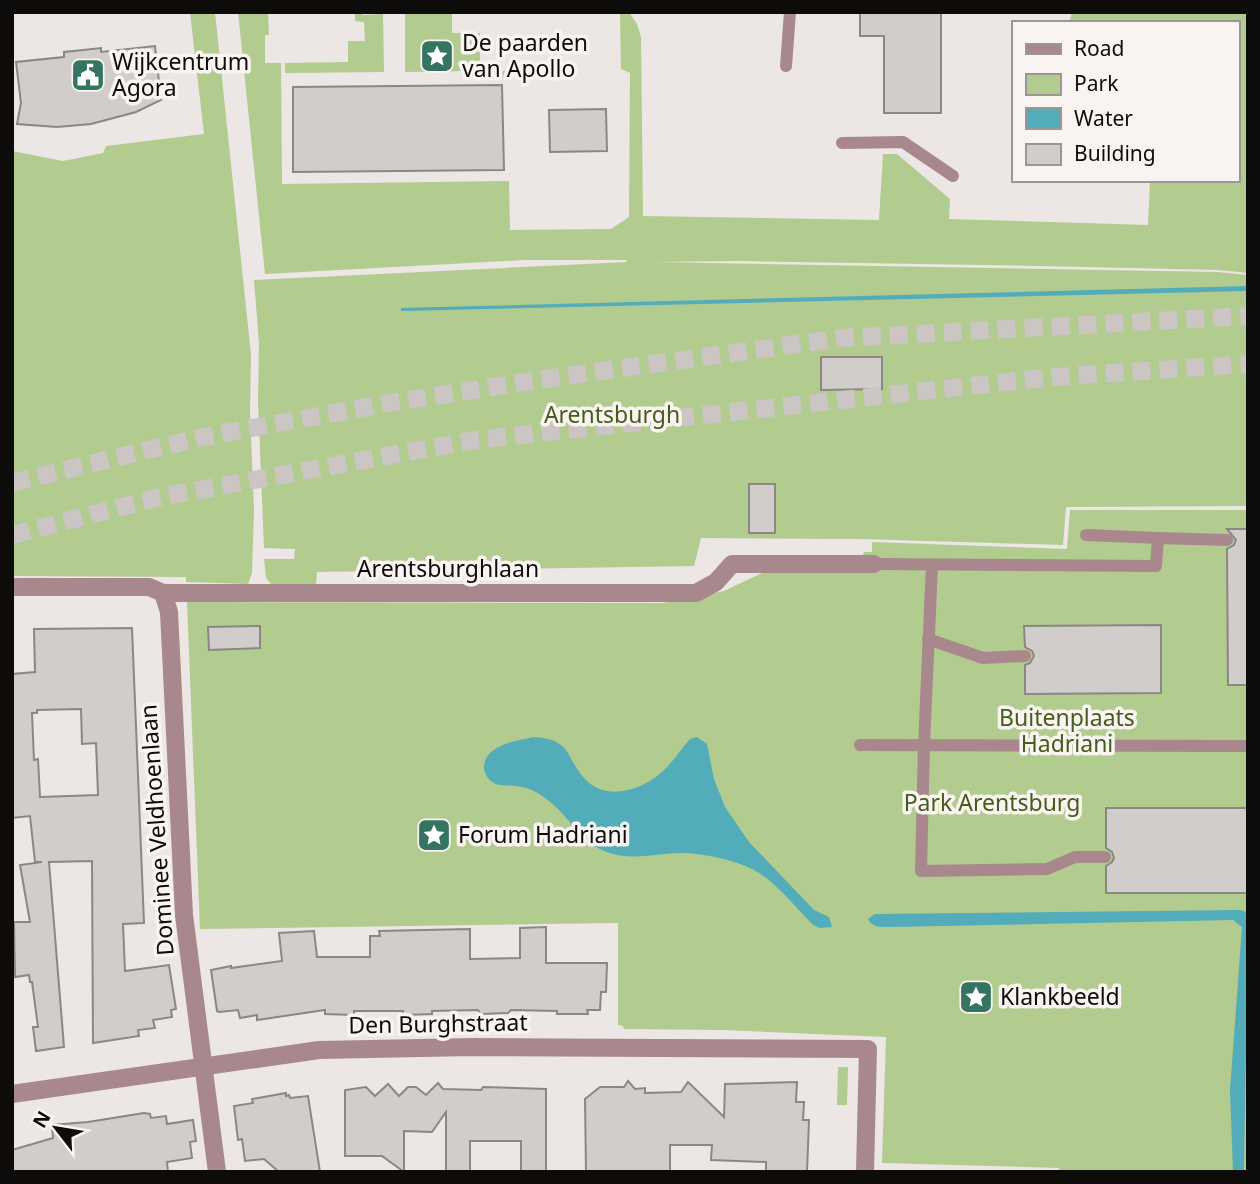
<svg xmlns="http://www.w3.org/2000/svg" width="1260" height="1184" font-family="'Noto Sans',sans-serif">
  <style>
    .green { fill: #b2cb8e }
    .water { fill: #53acba }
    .building { fill: #d1cdca; stroke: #8b8784; stroke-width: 2; fill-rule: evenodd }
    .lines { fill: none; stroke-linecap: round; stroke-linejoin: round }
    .primary-tunnel { stroke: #cbc5c3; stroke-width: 18; stroke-dasharray: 18 9; stroke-linecap: butt }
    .service { stroke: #a8888c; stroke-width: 12 }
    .minor { stroke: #a8888c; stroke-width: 18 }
    .labels { text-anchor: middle; stroke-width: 7; stroke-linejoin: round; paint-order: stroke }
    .poi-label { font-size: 23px; fill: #0e0c0b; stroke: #f9f4f1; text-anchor: start }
    .park-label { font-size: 23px; fill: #465d1c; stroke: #f9f4f1 }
    .street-label { font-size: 23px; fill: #0e0c0b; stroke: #f9f4f1 }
  </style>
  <rect width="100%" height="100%" fill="#ece6e4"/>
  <!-- green -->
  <g class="green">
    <path d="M 190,12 L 215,12 L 251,355 L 250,411 L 254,510 L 252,573 L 248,584 L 186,582 L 186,577 L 12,576 L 12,151 L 63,161 L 103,153 L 106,146 L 204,134 Z"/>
    <path d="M 238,12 L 268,12 L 269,35 L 265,35 L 265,63 L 281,63 L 282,184 L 509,181 L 510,230 L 611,229 L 629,217 L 630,73 L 621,69 L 620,12 L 629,12 L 637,24 L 641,37 L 643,216 L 879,220 L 883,154 L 897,154 L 950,199 L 949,219 L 1148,225 L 1150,180 L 1237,180 L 1237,23 L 1069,23 L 1072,12 L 1248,12 L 1248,273 L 1218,270 L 1041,266 L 738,261 L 654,262 L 1217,272 L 1248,275 L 1248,506 L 1066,507 L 1063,545 L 860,539 L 701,538 L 694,566 L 317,572 L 316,584 L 271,584 L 266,578 L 264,559 L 294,559 L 295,549 L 264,548 L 258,401 L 259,343 L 254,280 L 627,262 L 626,260 L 525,260 L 265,274 Z"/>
    <path d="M 355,12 L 361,12 L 363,15 L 383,14 L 384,72 L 285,73 L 285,63 L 348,62 L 348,41 L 365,41 L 364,22 L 355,21 Z"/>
    <path d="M 405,12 L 452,12 L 452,33 L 480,33 L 480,71 L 511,71 L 510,78 L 469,78 L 469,71 L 405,72 Z"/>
    <path d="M 1070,510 L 1248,510 L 1248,1172 L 1060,1172 L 1059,1168 L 882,1163 L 886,1037 L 723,1030 L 624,1029 L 623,1026 L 618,1025 L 618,923 L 200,929 L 187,602 L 663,603 L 724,591 L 762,573 L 856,573 L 864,552 L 872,552 L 872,542 L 1067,549 Z"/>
    <path d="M 838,1067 L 848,1067 L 847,1105 L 837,1105 Z"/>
  </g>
  <!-- water -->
  <g class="water">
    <path d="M 1248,286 L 1248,291 L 401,311 L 401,308 Z"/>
    <path d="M 534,737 C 573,740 564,756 585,779 C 606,802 642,790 662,772 C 673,762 681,749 690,739 L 697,737 L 707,744 L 714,779 L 725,807 L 749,842 L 814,910 L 829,917 L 832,927 L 820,928 L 813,925 C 794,906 775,880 750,868 C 730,859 705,854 683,853 C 657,853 630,862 604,851 C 579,840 567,813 545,798 C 536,791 527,787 516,786 C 508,785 498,787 491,781 C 487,778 484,772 484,767 C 485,744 517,741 534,737 Z"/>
    <path d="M 1239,910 L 1248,912 L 1244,1172 L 1233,1172 L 1230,1090 L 1242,927 L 1233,920 L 890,927 C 881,927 872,928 868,919 L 875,914 Z"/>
  </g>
  <!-- building -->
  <g class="building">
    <path d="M 860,12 L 941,12 L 941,113 L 884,113 L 884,36 L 860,36 Z"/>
    <path d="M 155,46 L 161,100 L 136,112 L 91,124 L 57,127 L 17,124 L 21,103 L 16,62 L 64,57 L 64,52 L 101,48 L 101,52 Z"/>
    <path d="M 502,85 L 504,170 L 293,172 L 293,87 Z"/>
    <path d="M 606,109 L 607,151 L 550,152 L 549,110 Z"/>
    <path d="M 821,357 L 882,357 L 882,389 L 821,390 Z"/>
    <rect x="749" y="484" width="26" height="49"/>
    <path d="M 1227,529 L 1248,529 L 1248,685 L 1228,685 L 1227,549 L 1234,545 L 1236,540 Z"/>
    <path d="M 1161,625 L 1161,693 L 1025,694 L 1025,665 L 1030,663 L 1034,656 L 1032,651 L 1025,647 L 1024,626 Z"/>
    <path d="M 260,626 L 260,648 L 209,650 L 208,627 Z"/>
    <path d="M 132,628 L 144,923 L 123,924 L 125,971 L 169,965 L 176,1009 L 171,1010 L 172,1017 L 153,1020 L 155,1028 L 138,1030 L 139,1036 L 93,1043 L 92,861 L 49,862 L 64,1047 L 36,1051 L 33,1027 L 38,1027 L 32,982 L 30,982 L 29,975 L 15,977 L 14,922 L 30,922 L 20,865 L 42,862 L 35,862 L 30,816 L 12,818 L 12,674 L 35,672 L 34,629 ZM 81,709 L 82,744 L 96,743 L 98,795 L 40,797 L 38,759 L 34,760 L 32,713 L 37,713 L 37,710 Z"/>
    <path d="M 1106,808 L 1248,808 L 1248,893 L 1106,893 L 1106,866 L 1112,862 L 1114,858 L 1112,852 L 1106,848 Z"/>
    <path d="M 546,927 L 546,963 L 607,963 L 606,992 L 601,992 L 600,1010 L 587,1010 L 588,1014 L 557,1014 L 557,1011 L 511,1010 L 508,1013 L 481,1014 L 478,1010 L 432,1011 L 432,1014 L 403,1015 L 403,1011 L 354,1011 L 354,1015 L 325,1014 L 325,1010 L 257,1020 L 257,1015 L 240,1018 L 238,1010 L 219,1012 L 217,1011 L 211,970 L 231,966 L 231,968 L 282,961 L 279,933 L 314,931 L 317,957 L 370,957 L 370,936 L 380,936 L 379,931 L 470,929 L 470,959 L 520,958 L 520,928 Z"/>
    <path d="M 628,1081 L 635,1089 L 645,1088 L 645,1093 L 681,1092 L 688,1082 L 724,1117 L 725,1084 L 797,1082 L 796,1102 L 804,1102 L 803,1120 L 809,1120 L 807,1172 L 766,1172 L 766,1162 L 711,1160 L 712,1145 L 670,1145 L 670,1172 L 586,1172 L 585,1099 L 600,1087 L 624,1087 Z"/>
    <path d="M 438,1083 L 443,1089 L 481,1090 L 483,1087 L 546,1089 L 546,1172 L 521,1172 L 521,1141 L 470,1141 L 470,1172 L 446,1172 L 446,1112 L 432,1132 L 404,1131 L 404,1172 L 382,1156 L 345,1156 L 345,1090 L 366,1087 L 375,1096 L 388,1084 L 399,1096 L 408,1087 L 416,1087 L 426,1095 Z"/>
    <path d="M 286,1093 L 286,1096 L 289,1095 L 290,1098 L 308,1096 L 320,1172 L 279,1172 L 264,1159 L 245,1161 L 242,1139 L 238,1140 L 234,1106 L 253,1103 L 252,1099 Z"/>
    <path d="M 144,1113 L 150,1114 L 151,1118 L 166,1116 L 167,1124 L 193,1120 L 196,1141 L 190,1142 L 192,1158 L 167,1162 L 168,1172 L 12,1172 L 12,1150 L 53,1138 L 52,1125 L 88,1122 Z"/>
  </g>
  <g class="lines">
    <!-- primary-tunnel -->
    <g class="primary-tunnel">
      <path d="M 12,483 L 198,438 L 383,404 L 544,379 L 841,338 L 1248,316"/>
      <path d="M 12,535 L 160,497 L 475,440 L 1053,377 L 1248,364"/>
    </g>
    <!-- service -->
    <g class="service">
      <path d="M 786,66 L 790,12"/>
      <path d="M 842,143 L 903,142 L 953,176"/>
      <path d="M 1086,535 L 1158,538"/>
      <path d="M 874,564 L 1156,566 L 1158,538 L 1227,540"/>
      <path d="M 932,565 L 924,745 L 921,871 L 1047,869 L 1075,857 L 1105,857"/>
      <path d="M 928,639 L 983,658 L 1025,656"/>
      <path d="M 860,745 L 1248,746"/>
    </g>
    <!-- minor -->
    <g class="minor">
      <path d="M 12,587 L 149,587 L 163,593 L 696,593 L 716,582 L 732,564 L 874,564"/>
      <path d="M 163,593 L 169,612 L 184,915 L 217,1172"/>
      <path d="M 12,1094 L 319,1050 L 472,1047 L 868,1049 L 865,1172"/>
    </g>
  </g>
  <!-- icons -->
  <defs>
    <g id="sight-square" transform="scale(1.75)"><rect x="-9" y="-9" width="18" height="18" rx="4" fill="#357461" stroke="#f9f4f1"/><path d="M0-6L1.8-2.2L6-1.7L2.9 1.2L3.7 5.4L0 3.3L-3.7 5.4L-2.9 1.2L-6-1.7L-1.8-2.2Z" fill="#fff"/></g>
    <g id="civic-square" transform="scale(1.75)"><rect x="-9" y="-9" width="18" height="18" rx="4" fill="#357461" stroke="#f9f4f1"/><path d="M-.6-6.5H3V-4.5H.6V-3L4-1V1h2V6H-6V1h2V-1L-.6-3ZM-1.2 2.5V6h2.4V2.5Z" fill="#fff"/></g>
  </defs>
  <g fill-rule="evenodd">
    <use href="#sight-square" x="437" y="56"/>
    <use href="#civic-square" x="88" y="75"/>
    <use href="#sight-square" x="434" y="835"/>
    <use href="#sight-square" x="976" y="997"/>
  </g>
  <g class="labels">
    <!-- poi labels -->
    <g class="poi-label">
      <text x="462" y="51">De paarden<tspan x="462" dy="26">van Apollo</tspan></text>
      <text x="112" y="70">Wijkcentrum<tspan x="112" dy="26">Agora</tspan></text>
      <text x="458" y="843">Forum Hadriani</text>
      <text x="1000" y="1005">Klankbeeld</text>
    </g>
    <!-- park labels -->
    <g class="park-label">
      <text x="612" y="423">Arentsburgh</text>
      <text x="1067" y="726">Buitenplaats<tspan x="1067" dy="26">Hadriani</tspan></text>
      <text x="992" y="811">Park Arentsburg</text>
    </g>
    <!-- street labels -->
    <g class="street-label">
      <text x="448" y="577">Arentsburghlaan</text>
      <text transform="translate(157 830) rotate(-94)" y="8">Dominee Veldhoenlaan</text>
      <text transform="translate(438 1024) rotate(-1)" y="8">Den Burghstraat</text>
    </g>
  </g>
  <!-- border -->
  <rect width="1260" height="1184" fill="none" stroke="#0e0c0b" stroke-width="28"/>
  <!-- legend -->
  <rect x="1012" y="21" width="228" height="161" fill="#f9f4f1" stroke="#9b9795" stroke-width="2"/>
  <rect x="1026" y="44" width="35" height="10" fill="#a8888c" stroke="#9b9795" stroke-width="2"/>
  <text x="1074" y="56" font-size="21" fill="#0e0c0b">Road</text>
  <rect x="1026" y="74" width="35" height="21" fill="#b2cb8e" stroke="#9b9795" stroke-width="2"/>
  <text x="1074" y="91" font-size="21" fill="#0e0c0b">Park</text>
  <rect x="1026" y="108" width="35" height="21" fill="#53acba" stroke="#9b9795" stroke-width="2"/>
  <text x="1074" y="126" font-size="21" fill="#0e0c0b">Water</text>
  <rect x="1026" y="144" width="35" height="21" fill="#d1cdca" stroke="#9b9795" stroke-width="2"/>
  <text x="1074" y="161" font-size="21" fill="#0e0c0b">Building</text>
  <!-- north arrow -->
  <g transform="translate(56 1128) rotate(301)" stroke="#f9f4f1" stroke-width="5" paint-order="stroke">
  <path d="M0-5L12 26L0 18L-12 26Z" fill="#0e0c0b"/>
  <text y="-10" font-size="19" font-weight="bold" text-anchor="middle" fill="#0e0c0b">N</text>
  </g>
</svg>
